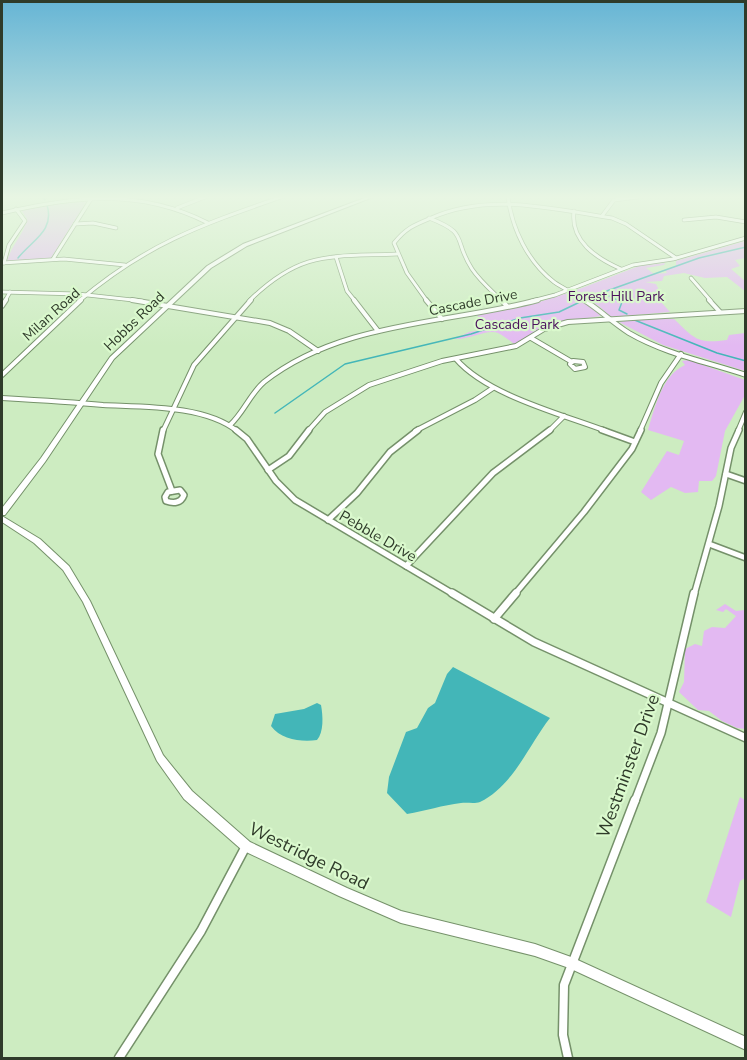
<svg xmlns="http://www.w3.org/2000/svg" width="747" height="1060" font-family="'Nunito Sans',sans-serif">
  <style>
    .green { fill: #e3b9f2 }
    .water { fill: #43b6b8 }
    .lines { fill: none; stroke-linecap: round; stroke-linejoin: round }
    .stream { stroke: #43b6b8; stroke-width: 1.5 }
    .street-far4-casing { stroke: #75916a; stroke-width: 4.5 }
    .street-far3-casing { stroke: #75916a; stroke-width: 6 }
    .street-far2-casing { stroke: #75916a; stroke-width: 8 }
    .street-far1-casing { stroke: #75916a; stroke-width: 10 }
    .street-casing { stroke: #75916a; stroke-width: 11 }
    .secondary-casing { stroke: #75916a; stroke-width: 2 }
    .street-far4 { stroke: #fff; stroke-width: 3 }
    .street-far3 { stroke: #fff; stroke-width: 4 }
    .street-far2 { stroke: #fff; stroke-width: 5 }
    .street-far1 { stroke: #fff; stroke-width: 7 }
    .street { stroke: #fff; stroke-width: 8 }
    .secondary { fill: #fff; fill-rule: evenodd }
    .labels { text-anchor: middle; stroke-width: 4.5; stroke-linejoin: round; paint-order: stroke }
    .far-park-label { font-size: 14px; fill: #4b115d; stroke: #daf9cd }
    .far-street-label { font-size: 14px; fill: #2f3b2a; stroke: #daf9cd }
    .street-label { font-size: 15px; fill: #2f3b2a; stroke: #daf9cd }
    .near-street-label { font-size: 18px; fill: #2f3b2a; stroke: #daf9cd }
  </style>
  <rect width="100%" height="100%" fill="#cdecc1"/>
  <!-- green -->
  <g class="green">
    <path d="M 87,201 L 51,258 L 7,261 C 12,244 24,234 27,219 L 20,208 Z"/>
    <path d="M 745,241 L 745,258 L 735,260 L 740,266 L 731,269 L 745,281 L 745,291 L 727,277 L 705,278 L 684,273 L 664,276 L 662,281 L 645,282 L 656,284 L 661,294 L 661,302 L 670,312 L 611,317 L 600,307 L 574,291 L 639,266 L 665,263 L 664,265 L 646,268 L 654,274 L 667,273 L 665,270 L 676,266 L 676,261 Z"/>
    <path d="M 568,293 L 589,305 L 601,316 L 554,323 L 514,344 C 509,340 504,336 498,333 C 487,329 469,340 455,339 L 469,332 L 488,329 L 476,314 L 536,303 Z"/>
    <path d="M 644,318 L 674,319 C 695,339 697,344 727,340 L 729,335 L 745,333 L 745,371 L 663,345 L 619,322 Z"/>
    <path d="M 689,360 L 745,380 L 745,395 L 725,431 L 716,476 L 712,481 L 699,481 L 698,492 L 685,493 L 671,487 L 651,500 L 641,492 L 667,451 L 679,455 L 684,441 L 648,430 C 655,407 662,375 685,365 L 682,361 Z"/>
    <path d="M 725,604 L 736,611 L 745,610 L 745,729 L 737,728 L 722,721 L 709,711 L 698,710 L 679,692 L 684,682 L 685,649 L 695,644 L 702,646 L 704,631 L 712,627 L 725,628 L 736,616 L 726,609 L 723,612 L 716,610 Z"/>
    <path d="M 740,797 L 745,800 L 745,878 L 740,881 L 731,917 L 706,902 Z"/>
  </g>
  <!-- water -->
  <g class="water">
    <path d="M 453,667 L 550,718 C 528,746 514,785 480,802 C 474,804 467,802 461,803 C 443,805 425,811 407,814 L 387,793 L 389,777 L 406,732 L 417,728 L 428,708 L 435,703 L 447,674 Z"/>
    <path d="M 317,703 L 321,705 C 323,716 324,732 317,740 C 302,742 281,740 271,726 L 275,714 L 304,709 Z"/>
  </g>
  <g class="lines">
    <!-- stream -->
    <g class="stream">
      <path d="M 43,197 L 45,200"/>
      <path d="M 18,258 C 32,240 55,231 47,205"/>
      <path d="M 598,294 L 607,295 L 622,302 L 619,310 L 627,314"/>
      <path d="M 587,298 L 699,258 L 746,247"/>
      <path d="M 632,319 L 717,353 L 746,361"/>
      <path d="M 275,413 L 345,364 L 471,334 L 520,318 L 559,312 L 582,301"/>
    </g>
    <!-- street-far4 casing -->
    <g class="street-far4-casing">
      <g id="street-far4">
        <path d="M 508,197 C 512,229 528,262 554,282 C 564,289 576,294 586,301"/>
        <path d="M 177,208 L 205,197"/>
        <path d="M 574,211 C 570,241 596,258 621,269"/>
        <path d="M 2,213 C 75,196 139,188 208,223"/>
        <path d="M 602,216 L 614,200 L 638,197"/>
        <path d="M 429,218 C 470,234 452,238 472,269 C 480,281 492,291 502,301"/>
        <path d="M 684,220 L 716,217 L 746,222"/>
        <path d="M 75,224 L 93,223 L 116,228"/>
        <path d="M 336,257 L 347,291 L 355,301"/>
        <path d="M 53,259 L 91,199"/>
        <path d="M 2,263 L 64,259 L 125,265"/>
        <path d="M 4,263 L 9,245 L 25,221 L 16,209"/>
        <path d="M 691,278 L 711,301"/>
        <path d="M 2,292 L 78,294 L 142,301"/>
        <path d="M 5,301 L 10,292"/>
        <path d="M 79,301 C 146,244 201,225 281,197"/>
        <path d="M 249,301 C 301,250 330,257 397,254"/>
        <path d="M 427,301 L 407,273 L 394,243 C 406,228 414,225 431,218 C 489,192 552,209 612,218 L 626,224 L 676,258"/>
        <path d="M 532,301 L 555,295 L 633,265 L 673,259 L 746,238"/>
      </g>
    </g>
    <!-- street-far3 casing -->
    <g class="street-far3-casing">
      <g id="street-far3">
        <path d="M 132,300 L 270,323 L 289,331 L 318,351"/>
        <path d="M 354,300 L 378,331"/>
        <path d="M 426,300 L 442,319"/>
        <path d="M 501,300 L 507,306"/>
        <path d="M 584,300 C 600,310 613,323 629,333 C 665,354 707,362 746,375"/>
        <path d="M 709,300 L 720,312"/>
        <path d="M 2,306 L 6,300"/>
        <path d="M 531,338 L 572,362"/>
        <path d="M 456,359 C 487,395 561,414 606,431"/>
        <path d="M 573,361 L 583,362 L 585,367 L 575,369 L 570,364 Z"/>
        <path d="M 2,375 L 81,300"/>
        <path d="M 2,398 C 36,400 70,402 103,405 C 143,407 205,405 237,431"/>
        <path d="M 230,425 C 244,412 250,394 264,382 C 341,321 448,324 538,300"/>
        <path d="M 163,431 L 194,365 L 251,300"/>
        <path d="M 308,431 L 325,412 L 369,385 L 442,361 L 516,346 L 544,329 L 568,322 L 746,311"/>
        <path d="M 415,431 L 475,400 L 493,388"/>
        <path d="M 549,431 L 564,416"/>
        <path d="M 640,431 L 661,383 L 681,354"/>
        <path d="M 738,431 L 746,412"/>
      </g>
    </g>
    <!-- street-far2 casing -->
    <g class="street-far2-casing">
      <g id="street-far2">
        <path d="M 163,430 L 158,454 L 172,491"/>
        <path d="M 236,430 L 247,439 L 276,481 L 295,500 L 455,595"/>
        <path d="M 602,430 L 635,442"/>
        <path d="M 268,470 L 289,456 L 309,430"/>
        <path d="M 726,474 L 746,481"/>
        <path d="M 180,490 L 184,495 C 181,503 174,504 166,501 L 165,497 L 168,492 Z"/>
        <path d="M 328,520 L 357,493 L 390,452 L 418,430"/>
        <path d="M 709,544 L 746,558"/>
        <path d="M 406,566 L 493,473 L 550,430"/>
        <path d="M 514,595 L 584,512 L 632,449 L 641,430"/>
        <path d="M 694,595 L 719,506 L 731,448 L 739,430"/>
      </g>
    </g>
    <!-- street-far1 casing -->
    <g class="street-far1-casing">
      <g id="street-far1">
        <path d="M 452,593 L 534,642 L 746,738"/>
        <path d="M 494,619 L 516,593"/>
        <path d="M 635,801 L 661,733 L 694,593"/>
      </g>
    </g>
    <!-- street casing -->
    <g class="street-casing">
      <g id="street">
        <path d="M 119,1058 L 201,931 L 246,846"/>
        <path d="M 568,1058 L 563,1035 L 564,985 L 635,800"/>
      </g>
    </g>
    <!-- secondary casing -->
    <g class="secondary-casing">
      <g id="secondary">
        <path d="M 367,197 L 373,197 L 247,246 L 211,268 L 114,359 L 45,462 L 5,515 L 2,515 L 2,508 L 41,458 L 110,357 L 207,266 L 243,244 Z"/>
        <path d="M 2,516 L 40,539 L 69,566 L 90,601 L 163,755 L 192,791 L 250,842 L 347,888 L 401,911 L 535,944 L 571,957 L 746,1037 L 746,1050 L 569,968 L 535,956 L 401,923 L 339,896 L 242,850 L 184,799 L 157,761 L 83,602 L 63,570 L 34,543 L 2,522 Z"/>
      </g>
    </g>
    <!-- street-far4 -->
    <use href="#street-far4" class="street-far4"/>
    <!-- street-far3 -->
    <use href="#street-far3" class="street-far3"/>
    <!-- street-far2 -->
    <use href="#street-far2" class="street-far2"/>
    <!-- street-far1 -->
    <use href="#street-far1" class="street-far1"/>
    <!-- street -->
    <use href="#street" class="street"/>
    <!-- secondary -->
    <use href="#secondary" class="secondary"/>
  </g>
  <!-- sky -->
  <linearGradient id="sky" x2="0" y2="1"><stop stop-color="#66b5d5"/><stop offset="0.57" stop-color="#e8f6e3"/><stop offset="1" stop-color="#e8f6e3" stop-opacity="0"/></linearGradient>
  <rect width="747" height="346" fill="url(#sky)"/>
  <g class="labels">
    <!-- far-park labels -->
    <g class="far-park-label">
      <text x="616" y="301">Forest Hill Park</text>
      <text x="517" y="329">Cascade Park</text>
    </g>
    <!-- far-street labels -->
    <g class="far-street-label">
      <text transform="translate(473 302) rotate(-11)" y="5">Cascade Drive</text>
      <text transform="translate(51 314) rotate(-42)" y="5">Milan Road</text>
      <text transform="translate(134 321) rotate(-44)" y="5">Hobbs Road</text>
    </g>
    <!-- street labels -->
    <g class="street-label">
      <text transform="translate(378 536) rotate(30)" y="5">Pebble Drive</text>
    </g>
    <!-- near-street labels -->
    <g class="near-street-label">
      <text transform="translate(628 766) rotate(-70)" y="6">Westminster Drive</text>
      <text transform="translate(309 856) rotate(26)" y="6">Westridge Road</text>
    </g>
  </g>
  <!-- border -->
  <rect width="747" height="1060" fill="none" stroke="#2f3b2a" stroke-width="6"/>
</svg>
